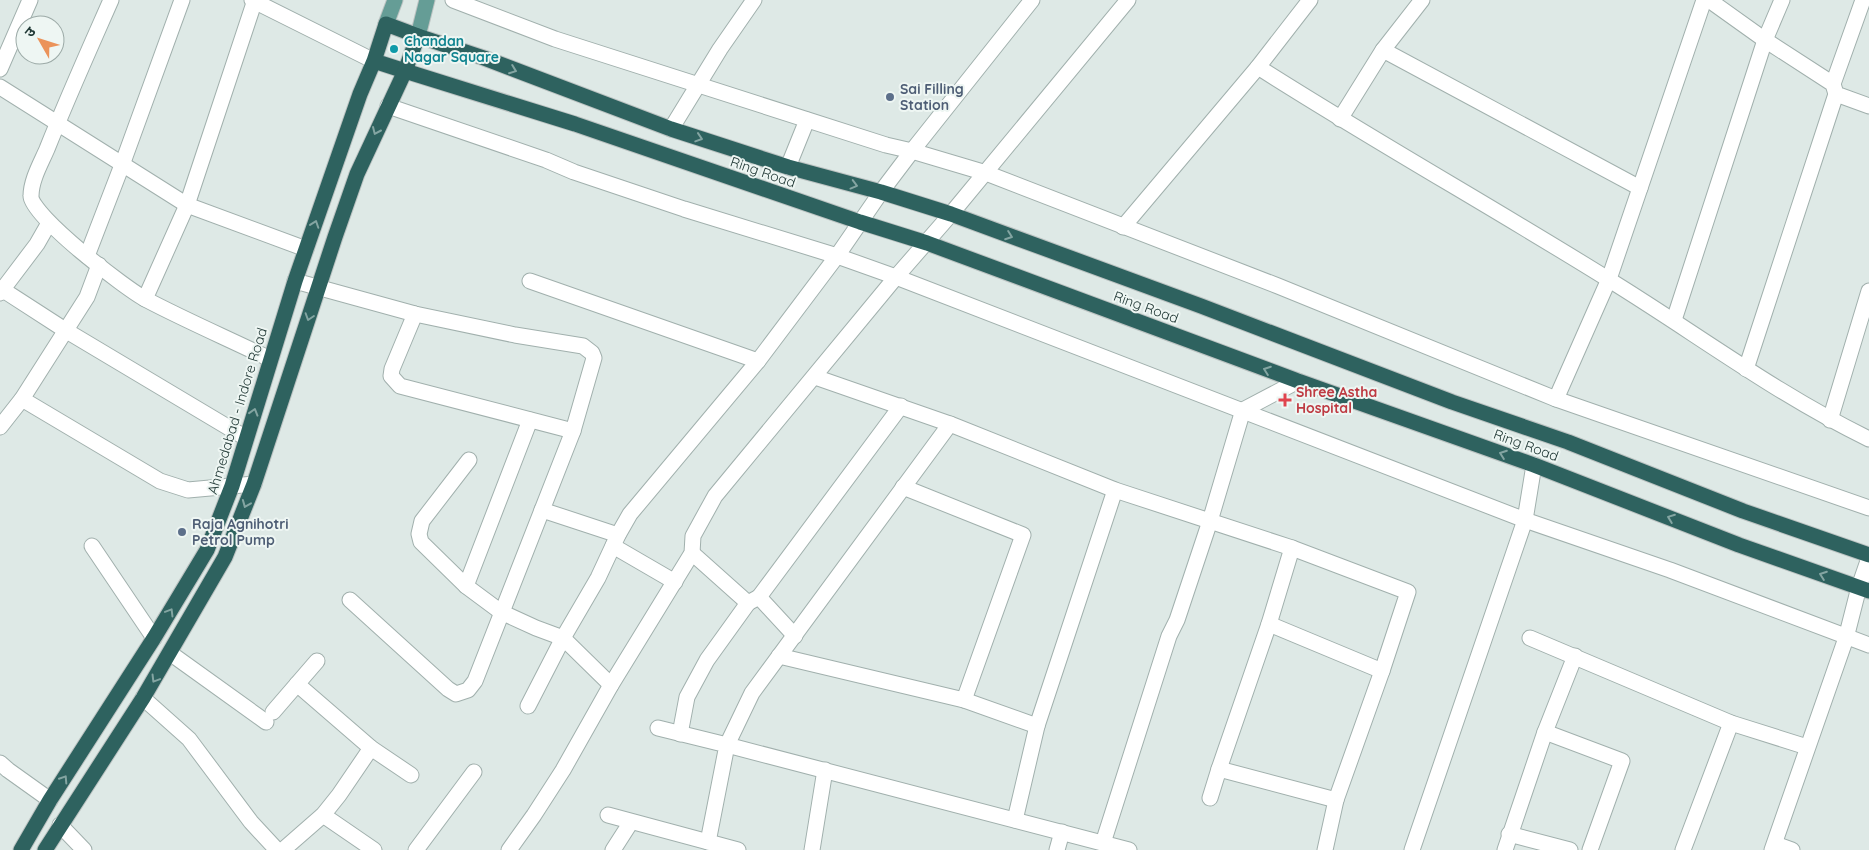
<svg xmlns="http://www.w3.org/2000/svg" width="1869" height="850" font-family="Quicksand,'Noto Sans Devanagari',sans-serif">
  <style>
    .lines { fill: none; stroke-linecap: round; stroke-linejoin: round }
    .minor-casing { stroke: #a1b0ad; stroke-width: 17 }
    .major-casing { stroke: #bcc3c2; stroke-width: 17 }
    .highway-casing { stroke: #bcc3c2; stroke-width: 17 }
    .minor { stroke: #fff; stroke-width: 15 }
    .major { stroke: #659d96; stroke-width: 15 }
    .highway { stroke: #2e625f; stroke-width: 15 }
    .oneway { stroke: #84a5a2 }
    .culture-dot { fill: #0f9aa8; stroke: #eef6f3; stroke-width: 2 }
    .service-dot { fill: #5c6f8a; stroke: #eef6f3; stroke-width: 2 }
    .health-dot { fill: #e0444e; stroke: #eef6f3; stroke-width: 2 }
    .labels { text-anchor: middle; stroke-width: 4; stroke-linejoin: round; paint-order: stroke }
    .culture-label { font-size: 14px; font-weight: bold; fill: #0d838f; stroke: #eef6f3; text-anchor: start }
    .service-label { font-size: 14px; font-weight: bold; fill: #4e5e75; stroke: #eef6f3; text-anchor: start }
    .street-label { font-size: 14px; fill: #203835; stroke: #eef6f3 }
    .health-label { font-size: 14px; font-weight: bold; fill: #be3a42; stroke: #eef6f3; text-anchor: start }
  </style>
  <rect width="100%" height="100%" fill="#dee9e6"/>
  <g class="lines">
    <!-- minor casing -->
    <g class="minor-casing">
      <g id="minor">
        <path d="M 111,0 C 89,50 67,99 47,149 C 41,163 31,180 31,196 C 30,215 127,290 147,300 C 187,321 229,339 270,359"/>
        <path d="M 252,0 L 374,61"/>
        <path d="M 453,0 L 555,39 L 886,145 L 912,151 L 986,173 L 1278,286 L 1556,399 L 1869,508"/>
        <path d="M 1709,0 L 1765,40 L 1833,84 L 1836,94 L 1869,106"/>
        <path d="M 1383,50 L 1422,0"/>
        <path d="M 1258,67 C 1374,141 1494,208 1611,281 C 1697,334 1778,395 1869,439"/>
        <path d="M 0,69 L 30,0"/>
        <path d="M 1833,84 L 1863,0"/>
        <path d="M 0,87 L 187,205 L 306,249"/>
        <path d="M 388,106 L 546,160 L 574,172 L 684,209 L 837,256 L 896,277 L 1525,520 L 1670,570 L 1869,645"/>
        <path d="M 1340,119 L 1383,50 L 1640,188"/>
        <path d="M 671,129 L 720,49 L 754,0"/>
        <path d="M 788,167 L 807,120"/>
        <path d="M 1123,227 L 1258,67 L 1310,0"/>
        <path d="M 87,256 L 122,165 L 182,0"/>
        <path d="M 295,281 L 415,314 L 515,335 L 583,346 L 592,353 L 594,358 L 573,431 L 475,681 L 468,690 L 456,694 L 448,689 L 350,600"/>
        <path d="M 530,281 L 758,361"/>
        <path d="M 0,288 L 65,330 L 246,438"/>
        <path d="M 0,293 L 37,244 L 49,223"/>
        <path d="M 145,299 L 187,205 L 255,0"/>
        <path d="M 415,314 L 392,369 L 391,376 L 400,386 L 573,431"/>
        <path d="M 1674,320 L 1765,40 L 1782,0"/>
        <path d="M 1746,369 L 1836,94"/>
        <path d="M 815,377 L 950,424 L 1115,490 L 1292,548 L 1408,592 L 1382,671 L 1336,800 L 1325,850"/>
        <path d="M 22,399 L 160,481 L 188,490 L 254,484"/>
        <path d="M 1556,399 L 1609,279 L 1704,0"/>
        <path d="M 1830,420 L 1869,291"/>
        <path d="M 950,424 L 752,693 L 727,745 L 1129,850"/>
        <path d="M 0,427 L 22,399 L 87,297 L 99,265"/>
        <path d="M 469,460 L 422,521 L 419,534 L 421,542 L 466,586 L 501,612 L 536,628 L 563,638 L 611,685"/>
        <path d="M 903,487 L 1023,535 L 964,700"/>
        <path d="M 542,510 L 618,535"/>
        <path d="M 92,546 L 154,638"/>
        <path d="M 613,546 L 675,582"/>
        <path d="M 692,553 L 748,603 L 759,597 L 795,636"/>
        <path d="M 466,586 L 530,420"/>
        <path d="M 759,597 L 901,406"/>
        <path d="M 1269,624 L 1382,671"/>
        <path d="M 1530,638 L 1731,723 L 1807,747"/>
        <path d="M 170,653 L 266,722"/>
        <path d="M 779,656 L 964,700 L 1037,726"/>
        <path d="M 297,684 L 371,748 L 411,775"/>
        <path d="M 143,698 L 189,739 L 251,822 L 277,850"/>
        <path d="M 528,706 L 563,638 L 598,578 L 618,535 L 630,514 L 758,361 L 837,256 L 881,192 L 912,151 L 1032,0"/>
        <path d="M 273,712 L 317,661"/>
        <path d="M 658,728 L 727,745 L 708,842"/>
        <path d="M 1545,732 L 1622,761 L 1590,850"/>
        <path d="M 680,734 L 687,697 L 707,660 L 748,603"/>
        <path d="M 0,763 L 8,770 L 50,800"/>
        <path d="M 1219,769 L 1336,800"/>
        <path d="M 1210,798 L 1219,769 L 1269,624 L 1292,548"/>
        <path d="M 323,815 L 374,850"/>
        <path d="M 608,815 L 738,850"/>
        <path d="M 1015,820 L 1037,726 L 1115,490"/>
        <path d="M 60,825 L 84,850"/>
        <path d="M 1509,834 L 1570,850"/>
        <path d="M 1103,843 L 1169,636 L 1177,620 L 1210,521 L 1243,410 L 1298,381"/>
        <path d="M 1775,844 L 1792,850"/>
        <path d="M 283,850 L 323,815 L 339,795 L 371,748"/>
        <path d="M 416,850 L 474,772"/>
        <path d="M 509,850 L 534,815 L 563,770 L 611,685 L 692,553 L 693,536 L 715,496 L 896,277 L 951,214 L 1128,0"/>
        <path d="M 613,850 L 631,822"/>
        <path d="M 812,850 L 825,770"/>
        <path d="M 1057,850 L 1062,832"/>
        <path d="M 1412,850 L 1525,520 L 1534,465"/>
        <path d="M 1505,850 L 1545,732 L 1575,656"/>
        <path d="M 1683,850 L 1731,723"/>
        <path d="M 1772,850 L 1846,638 L 1859,587 L 1869,558"/>
      </g>
    </g>
    <!-- major casing -->
    <g class="major-casing">
      <g id="major">
        <path d="M 386,24 L 395,0"/>
        <path d="M 418,36 L 427,0"/>
      </g>
    </g>
    <!-- highway casing -->
    <g class="highway-casing">
      <g id="highway">
        <path d="M 418,36 L 484,58 L 671,129 L 788,167 L 881,192 L 951,214 L 1201,306 L 1452,402 L 1568,442 L 1743,511 L 1869,555"/>
        <path d="M 21,850 L 50,800 L 154,638 L 207,550 L 232,486 L 295,281 L 360,94 L 374,61 L 386,24 L 418,36 L 405,71 L 374,61"/>
        <path d="M 45,850 L 143,698 L 225,557 L 254,484 L 335,237 L 357,174 L 405,71 L 575,124 L 860,222 L 927,243 L 1298,381 L 1534,465 L 1739,545 L 1869,591"/>
      </g>
    </g>
    <!-- minor -->
    <use href="#minor" class="minor"/>
    <!-- major -->
    <use href="#major" class="major"/>
    <!-- highway -->
    <use href="#highway" class="highway"/>
  </g>
  <!-- one-way arrows -->
  <defs><path id="oneway-chevron" d="M-2-3.5L2.5 0L-2 3.5" fill="none" stroke-width="1.6" stroke-linecap="round" stroke-linejoin="round" transform="scale(1.25)"/></defs>
  <g class="oneway">
    <use href="#oneway-chevron" transform="translate(513 70) rotate(21)"/>
    <use href="#oneway-chevron" transform="translate(376 131) rotate(114)"/>
    <use href="#oneway-chevron" transform="translate(699 138) rotate(18)"/>
    <use href="#oneway-chevron" transform="translate(854 185) rotate(15)"/>
    <use href="#oneway-chevron" transform="translate(315 224) rotate(-71)"/>
    <use href="#oneway-chevron" transform="translate(1009 236) rotate(20)"/>
    <use href="#oneway-chevron" transform="translate(309 317) rotate(108)"/>
    <use href="#oneway-chevron" transform="translate(1267 370) rotate(-160)"/>
    <use href="#oneway-chevron" transform="translate(254 412) rotate(-73)"/>
    <use href="#oneway-chevron" transform="translate(1503 454) rotate(-160)"/>
    <use href="#oneway-chevron" transform="translate(246 504) rotate(112)"/>
    <use href="#oneway-chevron" transform="translate(1671 518) rotate(-159)"/>
    <use href="#oneway-chevron" transform="translate(1823 575) rotate(-160)"/>
    <use href="#oneway-chevron" transform="translate(170 612) rotate(-59)"/>
    <use href="#oneway-chevron" transform="translate(155 679) rotate(121)"/>
    <use href="#oneway-chevron" transform="translate(64 779) rotate(-57)"/>
  </g>
  <!-- markers -->
  <circle class="culture-dot" cx="394" cy="49" r="5"/>
  <g class="service-dot">
    <circle cx="890" cy="97" r="5"/>
    <circle cx="182" cy="532" r="5"/>
  </g>
  <path class="health-dot" d="M1282.5 392.5h5v5h5v5h-5v5h-5v-5h-5v-5h5z"/>
  <g class="labels">
    <!-- culture labels -->
    <g class="culture-label">
      <text x="404" y="46">Chandan<tspan x="404" dy="16">Nagar Square</tspan></text>
    </g>
    <!-- service labels -->
    <g class="service-label">
      <text x="900" y="94">Sai Filling<tspan x="900" dy="16">Station</tspan></text>
      <text x="192" y="529">Raja Agnihotri<tspan x="192" dy="16">Petrol Pump</tspan></text>
    </g>
    <!-- street labels -->
    <g class="street-label">
      <text transform="translate(763 172) rotate(19)" y="5">Ring Road</text>
      <text transform="translate(1146 307) rotate(20)" y="5">Ring Road</text>
      <text transform="translate(237 411) rotate(-73)" y="5">Ahmedabad - Indore Road</text>
      <text transform="translate(1526 445) rotate(20)" y="5">Ring Road</text>
    </g>
    <!-- health labels -->
    <g class="health-label">
      <text x="1296" y="397">Shree Astha<tspan x="1296" dy="16">Hospital</tspan></text>
    </g>
  </g>
  <!-- north arrow -->
  <g transform="translate(40 40) rotate(309)"><circle r="24" fill="#eef6f3" stroke="#9caaa7"/>
  <path d="M0-4L9 19L0 12L-9 19Z" fill="#eb935a"/>
  <text y="-8" font-size="14" font-weight="bold" text-anchor="middle" fill="#203835">उ</text>
  </g>
</svg>
